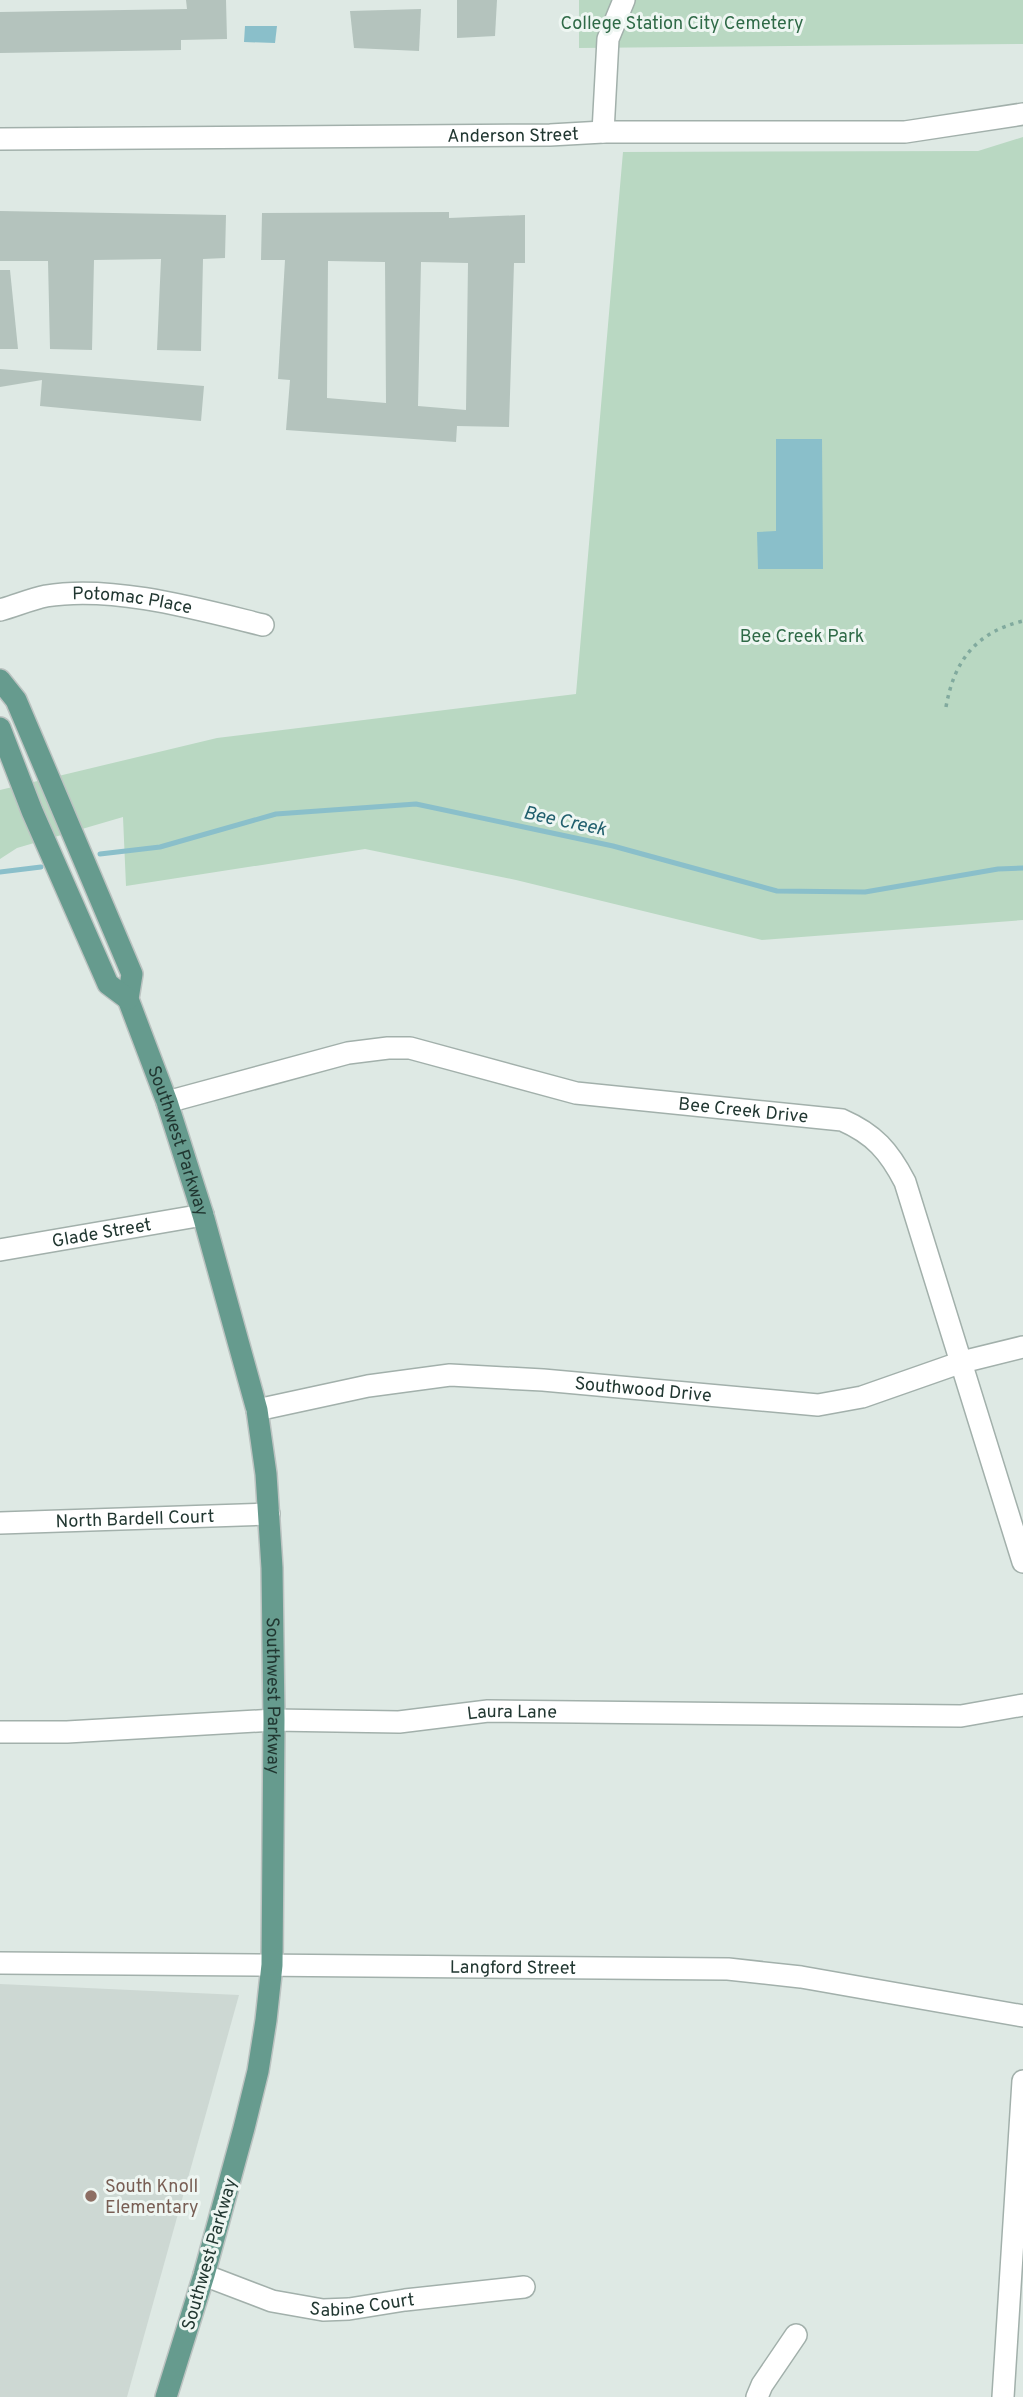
<svg xmlns="http://www.w3.org/2000/svg" width="1023" height="2397" font-family="Overpass,sans-serif">
  <style>
    .built { fill: #cdd8d3 }
    .green { fill: #b9d8c2 }
    .water { fill: #8abfca }
    .lines { fill: none; stroke-linecap: round; stroke-linejoin: round }
    .stream { stroke: #8abfca; stroke-width: 5 }
    .building { fill: #b4c3bd; fill-rule: evenodd }
    .minor-casing { stroke: #a2b0ab; stroke-width: 24 }
    .major-casing { stroke: #bcc3c1; stroke-width: 24 }
    .path { stroke: #81aa9e; stroke-width: 3.5; stroke-dasharray: 3.5 5; stroke-linecap: butt }
    .minor { stroke: #fff; stroke-width: 21 }
    .major { stroke: #669b8e; stroke-width: 21 }
    .education-dot { fill: #8d6e63; stroke: #eef6f2; stroke-width: 2.5 }
    .labels { text-anchor: middle; stroke-width: 6; stroke-linejoin: round; paint-order: stroke }
    .park-label { font-size: 18px; fill: #2f6a47; stroke: #eef6f2 }
    .street-label { font-size: 18px; fill: #213731; stroke: #eef6f2 }
    .education-label { font-size: 18px; fill: #785e54; stroke: #eef6f2; text-anchor: start }
    .water-label { font-size: 19px; font-style: italic; fill: #215f6d; stroke: #eef6f2 }
  </style>
  <rect width="100%" height="100%" fill="#dee9e4"/>
  <!-- built -->
  <path class="built" d="M 0,1984 L 239,1995 L 127,2397 L 0,2397 Z"/>
  <!-- green -->
  <g class="green">
    <path d="M 579,0 L 1023,0 L 1023,44 L 579,48 Z"/>
    <path d="M 1023,137 L 1023,920 L 762,940 L 516,880 L 365,849 L 126,886 L 123,817 L 17,848 L 0,859 L 0,790 L 217,738 L 576,694 L 623,152 L 978,151 Z"/>
  </g>
  <!-- water -->
  <g class="water">
    <path d="M 245,26 L 277,26 L 275,43 L 244,42 Z"/>
    <path d="M 776,439 L 822,439 L 823,569 L 758,569 L 757,532 L 776,531 Z"/>
  </g>
  <g class="lines">
    <!-- stream -->
    <g class="stream">
      <path d="M 100,854 L 160,847 L 276,814 L 416,804 L 613,846 L 777,891 L 865,892 L 998,869 L 1023,868"/>
      <path d="M 0,872 L 41,867"/>
    </g>
  </g>
  <!-- building -->
  <g class="building">
    <path d="M 186,0 L 226,0 L 227,39 L 181,40 L 181,50 L 0,53 L 0,12 L 187,9 Z"/>
    <path d="M 457,0 L 497,0 L 495,36 L 457,38 Z"/>
    <path d="M 421,9 L 419,51 L 354,48 L 350,11 Z"/>
    <path d="M 0,211 L 226,215 L 225,258 L 203,259 L 201,351 L 157,350 L 161,259 L 94,260 L 92,350 L 50,349 L 48,261 L 0,261 Z"/>
    <path d="M 449,212 L 449,218 L 525,215 L 525,263 L 514,263 L 509,427 L 457,426 L 456,442 L 286,430 L 290,380 L 278,379 L 285,260 L 261,260 L 262,213 ZM 328,261 L 385,262 L 386,403 L 327,398 ZM 421,262 L 468,263 L 466,410 L 418,406 Z"/>
    <path d="M 0,270 L 10,270 L 18,349 L 0,349 Z"/>
    <path d="M 0,369 L 204,386 L 201,421 L 40,406 L 42,380 L 0,387 Z"/>
  </g>
  <g class="lines">
    <!-- minor casing -->
    <g class="minor-casing">
      <g id="minor">
        <path d="M 603,132 L 608,39 L 624,0"/>
        <path id="s1" d="M 0,139 L 550,135 L 603,132 L 905,132 L 1023,114"/>
        <path id="s2" d="M 0,610 C 15,606 31,599 46,596 C 113,585 198,609 263,625"/>
        <path id="s3" d="M 167,1102 L 348,1053 L 388,1048 L 410,1048 L 576,1093 L 842,1120 C 874,1134 889,1151 905,1182 L 1023,1562"/>
        <path id="s4" d="M 0,1250 L 203,1215"/>
        <path id="s5" d="M 257,1410 L 368,1386 L 450,1375 L 543,1380 L 818,1405 L 862,1397 L 962,1362 L 1023,1347"/>
        <path id="s6" d="M 0,1523 L 269,1514"/>
        <path id="s7" d="M 0,1732 L 67,1732 L 274,1720 L 399,1722 L 488,1711 L 961,1716 L 1023,1705"/>
        <path id="s8" d="M 0,1963 L 728,1969 L 801,1977 L 1023,2016"/>
        <path id="s9" d="M 204,2275 L 272,2301 L 323,2310 L 349,2309 L 405,2300 L 524,2287"/>
        <path d="M 757,2397 L 762,2385 L 796,2335"/>
        <path d="M 1003,2397 L 1023,2081"/>
      </g>
    </g>
    <!-- major casing -->
    <g class="major-casing">
      <g id="major">
        <path id="s10" d="M 0,680 L 16,700 L 132,974 L 128,999 L 167,1102 L 203,1215 L 257,1410 L 266,1474 L 272,1568 L 274,1720 L 272,1965 L 266,2020 L 258,2071 L 244,2128 L 204,2275 L 166,2397"/>
        <path d="M 0,728 L 32,811 L 108,984 L 128,999"/>
      </g>
    </g>
    <!-- path -->
    <path class="path" d="M 946,707 C 954,661 976,632 1023,621"/>
    <!-- minor -->
    <use href="#minor" class="minor"/>
    <!-- major -->
    <use href="#major" class="major"/>
  </g>
  <!-- markers -->
  <circle class="education-dot" cx="91" cy="2196" r="7"/>
  <g class="labels">
    <!-- park labels -->
    <g class="park-label">
      <text x="682" y="29">College Station City Cemetery</text>
      <text x="802" y="642">Bee Creek Park</text>
    </g>
    <!-- street labels -->
    <g class="street-label">
      <text dy="6" stroke="none"><textPath href="#s1" startOffset="513">Anderson Street</textPath></text>
      <text dy="6" stroke="none"><textPath href="#s2" startOffset="135">Potomac Place</textPath></text>
      <text dy="6" stroke="none"><textPath href="#s3" startOffset="590">Bee Creek Drive</textPath></text>
      <text dy="6" stroke="none"><textPath href="#s10" startOffset="499">Southwest Parkway</textPath></text>
      <text dy="6" stroke="none"><textPath href="#s4" startOffset="103">Glade Street</textPath></text>
      <text dy="6" stroke="none"><textPath href="#s5" startOffset="390">Southwood Drive</textPath></text>
      <text dy="6" stroke="none"><textPath href="#s6" startOffset="135">North Bardell Court</textPath></text>
      <text dy="6" stroke="none"><textPath href="#s10" startOffset="1066">Southwest Parkway</textPath></text>
      <text dy="6" stroke="none"><textPath href="#s7" startOffset="513">Laura Lane</textPath></text>
      <text dy="6" stroke="none"><textPath href="#s8" startOffset="513">Langford Street</textPath></text>
      <text transform="translate(209 2254) rotate(-74)" y="6">Southwest Parkway</text>
      <text dy="6" stroke="none"><textPath href="#s9" startOffset="164">Sabine Court</textPath></text>
    </g>
    <!-- education labels -->
    <g class="education-label">
      <text x="105" y="2192">South Knoll<tspan x="105" dy="21">Elementary</tspan></text>
    </g>
    <!-- water labels -->
    <g class="water-label">
      <text transform="translate(565 820) rotate(12)" y="7">Bee Creek</text>
    </g>
  </g>
</svg>
